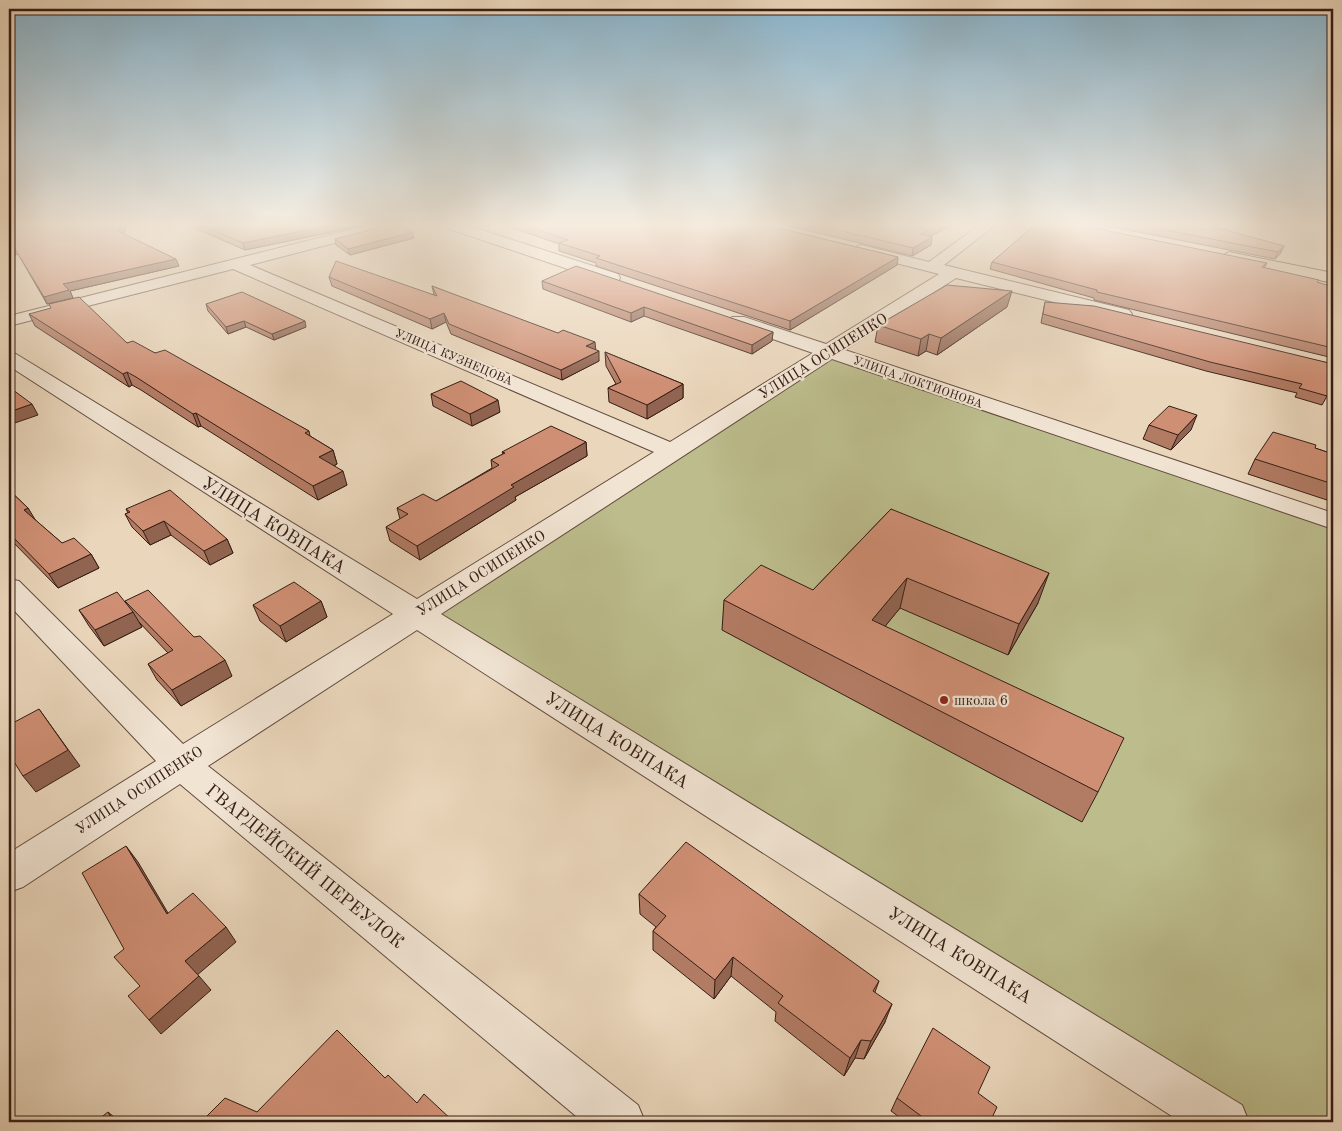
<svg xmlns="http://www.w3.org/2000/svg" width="1342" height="1131" font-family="'Old Standard TT',serif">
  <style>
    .green { fill: #bcbc8c; stroke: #786c50 }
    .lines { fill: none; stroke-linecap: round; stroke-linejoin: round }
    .minor-casing { stroke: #624b3e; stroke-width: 2 }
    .major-casing { stroke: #351d14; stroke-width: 2 }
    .minor { fill: #f1e4d3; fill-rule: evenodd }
    .major { fill: #ead6bb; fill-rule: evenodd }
    .wall { fill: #b27b64; stroke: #351d14 }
    .shaded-wall { fill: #916451; stroke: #351d14 }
    .building { fill: #cf8f74; stroke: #351d14 }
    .poi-dot { fill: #8f2418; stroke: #f1e4d3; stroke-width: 2 }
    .labels { text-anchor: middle; stroke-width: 4.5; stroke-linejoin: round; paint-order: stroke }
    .far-street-label { font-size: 12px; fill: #351d14; stroke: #f1e4d3 }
    .street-label { font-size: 15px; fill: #351d14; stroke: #f1e4d3 }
    .poi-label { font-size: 15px; fill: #351d14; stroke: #f1e4d3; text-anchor: start }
    .near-street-label { font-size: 18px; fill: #351d14; stroke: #f1e4d3 }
  </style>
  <rect width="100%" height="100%" fill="#ead6bb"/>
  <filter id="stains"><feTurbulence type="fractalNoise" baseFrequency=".004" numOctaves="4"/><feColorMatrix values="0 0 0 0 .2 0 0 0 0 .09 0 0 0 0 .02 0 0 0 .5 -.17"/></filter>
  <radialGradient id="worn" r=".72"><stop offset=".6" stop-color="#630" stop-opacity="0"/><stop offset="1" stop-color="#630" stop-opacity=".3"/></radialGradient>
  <!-- green -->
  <path class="green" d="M 829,352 L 1333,521 L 1333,1122 L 1225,1122 L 416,614 Z"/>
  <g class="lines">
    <!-- minor casing -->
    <g class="minor-casing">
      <g id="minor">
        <path d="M 378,223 L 402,223 L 400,226 L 250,265 L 670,442 L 813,353 L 732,325 L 729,321 L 732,317 L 744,317 L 826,344 L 939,274 L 856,253 L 853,250 L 856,247 L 861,245 L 929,262 L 982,223 L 998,223 L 944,265 L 1129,310 L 1132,314 L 1129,318 L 1123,319 L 956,278 L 845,350 L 1333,513 L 1333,529 L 832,359 L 441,614 L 1242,1105 L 1249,1122 L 1181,1122 L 417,630 L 208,766 L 638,1105 L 645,1122 L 583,1122 L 180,784 L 23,887 L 9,892 L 9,853 L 156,761 L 9,605 L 9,579 L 19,581 L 183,744 L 393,614 L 9,366 L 9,352 L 16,354 L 417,599 L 654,452 L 233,269 L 9,326 L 9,316 Z"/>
        <path d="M 439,223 L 460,223 L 618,274 L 620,278 L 618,282 L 606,282 L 441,226 Z"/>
      </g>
    </g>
    <!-- major casing -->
    <g class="major-casing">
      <path id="major" d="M 1229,252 L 1333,273 L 1333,283 L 1223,260 L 1221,257 Z"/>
    </g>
    <!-- minor -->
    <use href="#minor" class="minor"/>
    <!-- major -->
    <use href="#major" class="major"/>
  </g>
  <!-- wall -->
  <g class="wall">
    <path d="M 21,223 L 128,223 L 123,234 L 179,266 L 70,291 L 73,298 L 47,304 L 18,254 L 9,256 L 9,225 Z"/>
    <path d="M 183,223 L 376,223 L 245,250 Z"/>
    <path d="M 477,223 L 495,223 L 486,226 Z"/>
    <path d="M 499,223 L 757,223 L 898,257 L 897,265 L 790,330 L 596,266 L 596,263 L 559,251 L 559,244 Z"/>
    <path d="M 777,223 L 956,223 L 929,237 L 932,237 L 931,245 L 912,256 Z"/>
    <path d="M 1092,223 L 1172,223 L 1284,246 L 1280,254 L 1275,259 Z"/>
    <path d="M 414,238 L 350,255 L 336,245 L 335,239 Z"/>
    <path d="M 992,262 L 1267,263 L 1264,268 L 1333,287 L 1333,358 L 1094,300 L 1094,298 L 990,269 Z"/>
    <path d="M 329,277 L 434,295 L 432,286 L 596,350 L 599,361 L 562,380 L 451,334 L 446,322 L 432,329 L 332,286 Z"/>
    <path d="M 542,281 L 773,332 L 772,341 L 752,354 L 644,316 L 631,322 L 543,289 Z"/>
    <path d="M 1045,302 L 1333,364 L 1327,396 L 1322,405 L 1295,397 L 1297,393 L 1206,371 L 1041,323 Z"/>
    <path d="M 206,304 L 306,327 L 274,340 L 246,327 L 228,334 L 208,311 Z"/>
    <path d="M 1007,307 L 937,355 L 926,351 L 918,356 L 875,342 L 878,325 Z"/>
    <path d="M 29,314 L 127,343 L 155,353 L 309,431 L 310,436 L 333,450 L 337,464 L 334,466 L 347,485 L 318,500 L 201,426 L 198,427 L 141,390 L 132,385 L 129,387 L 35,326 Z"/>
    <path d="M 605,352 L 683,384 L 683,398 L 647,419 L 609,402 L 608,388 L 616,384 L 606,366 Z"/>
    <path d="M 431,394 L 500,412 L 472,426 L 433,406 Z"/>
    <path d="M 1149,425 L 1191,430 L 1171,450 L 1143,439 Z"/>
    <path d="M 586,442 L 587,456 L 515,497 L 516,500 L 420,560 L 390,541 L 386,527 L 400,519 L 397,508 L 436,501 L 492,468 L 491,460 L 503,454 L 502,452 Z"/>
    <path d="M 1315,448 L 1333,454 L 1333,502 L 1248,474 L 1255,459 Z"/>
    <path d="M 9,490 L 28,508 L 34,519 L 62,543 L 91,554 L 99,568 L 58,588 L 9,538 Z"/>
    <path d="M 126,509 L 227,539 L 233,553 L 210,565 L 171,535 L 150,545 L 132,527 L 125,514 L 128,513 Z"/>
    <path d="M 891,509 L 1038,603 L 1008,655 L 900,608 L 885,626 L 1098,792 L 1082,822 L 722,630 L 724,600 L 813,590 Z"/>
    <path d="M 125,601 L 232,676 L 181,706 L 157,680 L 148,664 L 168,653 L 139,622 L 142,627 L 104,646 L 89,626 L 79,610 L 127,604 Z"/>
    <path d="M 321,601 L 327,617 L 286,642 L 260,621 L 253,605 Z"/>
    <path d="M 639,894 L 879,981 L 875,992 L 885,1022 L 864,1059 L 855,1058 L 844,1076 L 775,1021 L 776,1012 L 731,976 L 714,999 L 653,950 L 653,931 L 656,927 L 640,914 Z"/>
    <path d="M 978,1093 L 990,1122 L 906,1122 L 891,1111 L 897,1098 Z"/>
  </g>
  <!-- shaded-wall -->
  <g class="shaded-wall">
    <path d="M 122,223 L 128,223 L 121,239 L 118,231 Z"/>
    <path d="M 341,223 L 376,223 L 245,250 L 243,243 Z"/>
    <path d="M 485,223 L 495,223 L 486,226 Z"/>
    <path d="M 943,223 L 956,223 L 919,242 L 920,234 Z"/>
    <path d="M 413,232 L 414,238 L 350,255 L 348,249 Z"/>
    <path d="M 932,237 L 931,245 L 912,256 L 913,248 Z"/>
    <path d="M 1284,246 L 1280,254 L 1275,259 L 1278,252 Z"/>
    <path d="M 14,247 L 18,254 L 9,256 L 9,248 Z"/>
    <path d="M 898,257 L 897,265 L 790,330 L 790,321 Z"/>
    <path d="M 176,259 L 179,266 L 70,291 L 73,298 L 47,304 L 44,297 L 63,284 Z"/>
    <path d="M 1012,291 L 1007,307 L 937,355 L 941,338 Z"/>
    <path d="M 644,307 L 644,316 L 631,322 L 631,313 Z"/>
    <path d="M 444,313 L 446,322 L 432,329 L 430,319 Z"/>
    <path d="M 244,321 L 246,327 L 228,334 L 226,327 Z"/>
    <path d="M 305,321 L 306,327 L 274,340 L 272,334 Z"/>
    <path d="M 773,332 L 772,341 L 752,354 L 752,345 Z"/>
    <path d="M 929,334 L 926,351 L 918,356 L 921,339 Z"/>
    <path d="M 595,342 L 596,352 L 586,346 Z"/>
    <path d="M 599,351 L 599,361 L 562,380 L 561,370 Z"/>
    <path d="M 127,372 L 132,385 L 129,387 L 123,374 Z"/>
    <path d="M 683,384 L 683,398 L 647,419 L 647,405 Z"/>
    <path d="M 498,400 L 500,412 L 472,426 L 470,414 Z"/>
    <path d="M 32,404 L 38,415 L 9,425 L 9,412 Z"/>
    <path d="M 196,413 L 201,426 L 198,427 L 193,414 Z"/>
    <path d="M 1197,415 L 1191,430 L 1171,450 L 1178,435 Z"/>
    <path d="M 586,442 L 587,456 L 515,497 L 516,500 L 420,560 L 417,546 L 511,485 Z"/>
    <path d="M 333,450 L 337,464 L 323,471 L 319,457 Z"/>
    <path d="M 343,471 L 347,485 L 318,500 L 313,486 Z"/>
    <path d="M 28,508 L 36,521 L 24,510 Z"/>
    <path d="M 164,521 L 171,535 L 150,545 L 143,531 Z"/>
    <path d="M 227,539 L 233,553 L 210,565 L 204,551 Z"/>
    <path d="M 91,554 L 99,568 L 58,588 L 49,574 Z"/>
    <path d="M 1049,573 L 1038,603 L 1008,655 L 1019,624 Z"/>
    <path d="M 907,578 L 900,608 L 866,650 L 872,620 Z"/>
    <path d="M 321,601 L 327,617 L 286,642 L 280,626 Z"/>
    <path d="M 133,612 L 142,627 L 104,646 L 95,630 Z"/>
    <path d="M 225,660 L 232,676 L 181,706 L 172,690 Z"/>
    <path d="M 39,709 L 80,766 L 36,792 L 23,776 Z"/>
    <path d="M 126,846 L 138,862 L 178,930 L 167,914 Z"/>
    <path d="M 226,927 L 236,942 L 196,976 L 185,961 Z"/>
    <path d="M 733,957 L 731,976 L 714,999 L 715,980 Z"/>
    <path d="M 199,976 L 211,990 L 161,1034 L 149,1020 Z"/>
    <path d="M 892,1004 L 885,1022 L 864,1059 L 871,1041 Z"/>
    <path d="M 861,1040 L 855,1058 L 844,1076 L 850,1058 Z"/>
    <path d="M 108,1112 L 120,1122 L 113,1122 Z"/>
  </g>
  <!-- building -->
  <g class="building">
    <path d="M 21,223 L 122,223 L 118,231 L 176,259 L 63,284 L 69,290 L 44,297 L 14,247 L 9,248 L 9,225 Z"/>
    <path d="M 196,223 L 341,223 L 243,243 Z"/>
    <path d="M 519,223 L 757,223 L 898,257 L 790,321 L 596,258 L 600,256 L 559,243 L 568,240 Z"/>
    <path d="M 808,223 L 943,223 L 920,234 L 932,237 L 913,248 Z"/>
    <path d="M 1037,223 L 1069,223 L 1267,263 L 1262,267 L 1319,280 L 1317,282 L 1333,287 L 1333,348 L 1097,292 L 1097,290 L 992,262 Z"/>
    <path d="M 1130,223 L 1172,223 L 1209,230 L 1215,227 L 1284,246 L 1278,252 Z"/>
    <path d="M 393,224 L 413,232 L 348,249 L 335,239 Z"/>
    <path d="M 336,261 L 437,296 L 432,286 L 558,333 L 563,330 L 595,342 L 586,346 L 599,351 L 561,370 L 449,324 L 444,313 L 430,319 L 329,277 Z"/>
    <path d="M 576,266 L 773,332 L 752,345 L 644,307 L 631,313 L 542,281 Z"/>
    <path d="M 947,285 L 1012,291 L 941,338 L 929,334 L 921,339 L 878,325 Z"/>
    <path d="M 242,292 L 305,321 L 272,334 L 244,321 L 226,327 L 206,304 Z"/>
    <path d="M 79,297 L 127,343 L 133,341 L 155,353 L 165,350 L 309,431 L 305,433 L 333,450 L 319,457 L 343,471 L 313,486 L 196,413 L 193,414 L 136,377 L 127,372 L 123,374 L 29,314 L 51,308 L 49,304 Z"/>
    <path d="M 1045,302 L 1094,306 L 1333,364 L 1333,382 L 1327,396 L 1299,388 L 1302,384 L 1210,362 L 1043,314 Z"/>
    <path d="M 605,352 L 683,384 L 647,405 L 608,388 L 621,382 Z"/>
    <path d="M 461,381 L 498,400 L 470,414 L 431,394 Z"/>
    <path d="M 9,387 L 32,404 L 9,412 Z"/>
    <path d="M 1169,406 L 1197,415 L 1178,435 L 1149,425 Z"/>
    <path d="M 551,426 L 586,442 L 511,485 L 514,487 L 417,546 L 386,527 L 408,514 L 397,508 L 423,494 L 436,501 L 499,465 L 491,460 L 505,453 L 502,452 Z"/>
    <path d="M 1273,432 L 1316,445 L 1315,448 L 1333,454 L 1333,484 L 1255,459 Z"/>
    <path d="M 9,490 L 28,508 L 24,510 L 62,543 L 74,538 L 91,554 L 49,574 L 9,533 Z"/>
    <path d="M 170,490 L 227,539 L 204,551 L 164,521 L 143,531 L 125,514 L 130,512 L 126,509 Z"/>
    <path d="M 891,509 L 1049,573 L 1019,624 L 907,578 L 872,620 L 1124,738 L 1098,792 L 724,600 L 761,565 L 813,590 Z"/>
    <path d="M 294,582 L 321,601 L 280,626 L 253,605 Z"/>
    <path d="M 148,590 L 194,637 L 200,636 L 225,660 L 172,690 L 148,664 L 173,650 L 125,601 Z"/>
    <path d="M 117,592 L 133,612 L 95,630 L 79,610 Z"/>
    <path d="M 39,709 L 68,750 L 23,776 L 9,754 L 9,725 Z"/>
    <path d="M 686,842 L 879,981 L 873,991 L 892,1004 L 871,1041 L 861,1040 L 850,1058 L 778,1003 L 783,996 L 733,957 L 715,980 L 653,931 L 666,916 L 639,894 Z"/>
    <path d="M 126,846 L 167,914 L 193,893 L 226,927 L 185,961 L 199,976 L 149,1020 L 128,996 L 140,986 L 114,957 L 124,949 L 82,873 Z"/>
    <path d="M 933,1028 L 990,1067 L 978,1093 L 997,1107 L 990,1122 L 929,1122 L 897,1098 Z"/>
    <path d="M 337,1030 L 385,1078 L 388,1075 L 417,1103 L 424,1094 L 454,1122 L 201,1122 L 225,1098 L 257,1112 Z"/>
    <path d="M 108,1112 L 113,1122 L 95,1122 Z"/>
  </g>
  <!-- sky -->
  <linearGradient id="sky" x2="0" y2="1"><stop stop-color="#88b6d0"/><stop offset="0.59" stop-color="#f6ede0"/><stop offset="1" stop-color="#f6ede0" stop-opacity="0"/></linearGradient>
  <rect width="1342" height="381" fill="url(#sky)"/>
  <!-- markers -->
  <circle class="poi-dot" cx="944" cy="700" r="5"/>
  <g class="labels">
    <!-- far-street labels -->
    <g class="far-street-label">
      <text transform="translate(454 357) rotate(23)" y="4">УЛИЦА КУЗНЕЦОВА</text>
      <text transform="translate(918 382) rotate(19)" y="4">УЛИЦА ЛОКТИОНОВА</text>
    </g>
    <!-- street labels -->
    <g class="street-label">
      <text transform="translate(823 356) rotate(-32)" y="5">УЛИЦА ОСИПЕНКО</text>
      <text transform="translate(481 573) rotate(-32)" y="5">УЛИЦА ОСИПЕНКО</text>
      <text transform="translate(139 790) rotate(-33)" y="5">УЛИЦА ОСИПЕНКО</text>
    </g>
    <!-- poi labels -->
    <g class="poi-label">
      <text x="954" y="705">школа 6</text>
    </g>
    <!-- near-street labels -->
    <g class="near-street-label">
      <text transform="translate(274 525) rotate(32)" y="6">УЛИЦА КОВПАКА</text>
      <text transform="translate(617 740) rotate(32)" y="6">УЛИЦА КОВПАКА</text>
      <text transform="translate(305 866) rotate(39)" y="6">ГВАРДЕЙСКИЙ ПЕРЕУЛОК</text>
      <text transform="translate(960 955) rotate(32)" y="6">УЛИЦА КОВПАКА</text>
    </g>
  </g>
  <!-- margin -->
  <rect width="1342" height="1131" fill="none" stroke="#ead6bb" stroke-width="30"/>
  <rect x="10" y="10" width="1322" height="1111" fill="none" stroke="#351d14" stroke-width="2.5"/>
  <rect x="15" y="15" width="1312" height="1101" fill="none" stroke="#351d14"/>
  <rect width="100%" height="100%" filter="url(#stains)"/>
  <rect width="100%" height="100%" fill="url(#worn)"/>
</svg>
